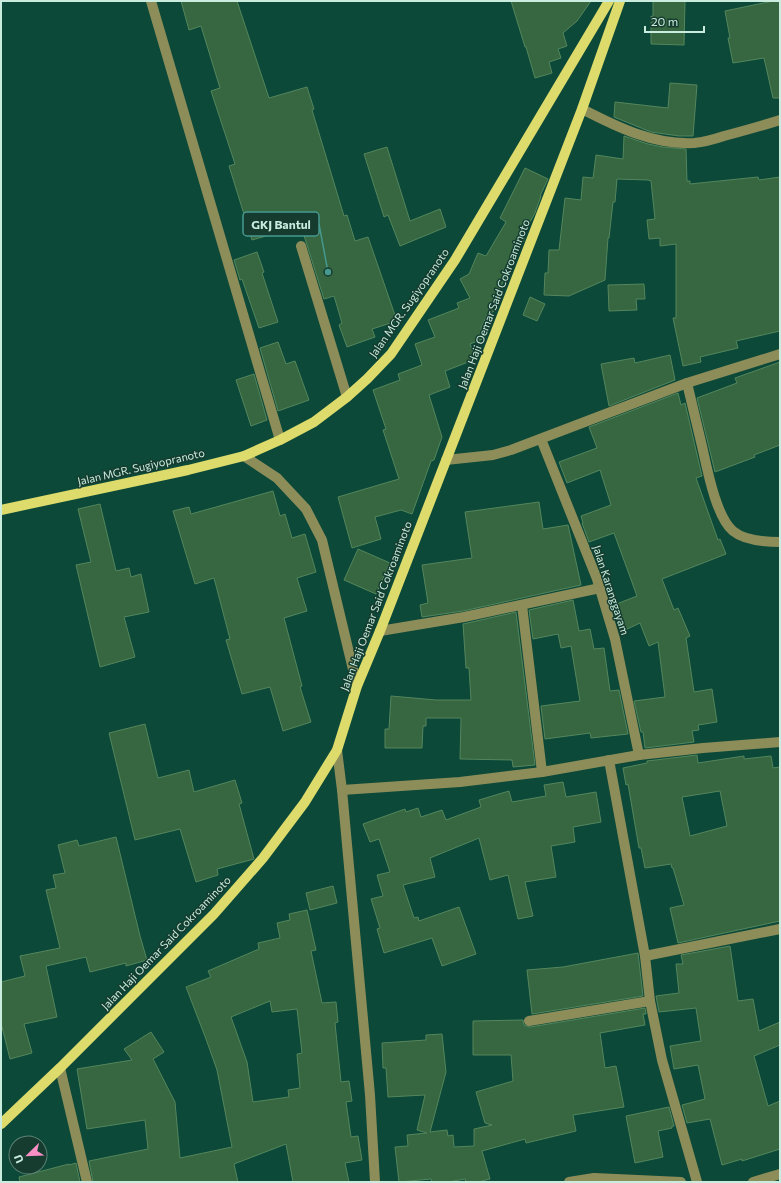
<svg xmlns="http://www.w3.org/2000/svg" width="781" height="1183" font-family="Commissioner,sans-serif">
  <style>
    .building { fill: #366740; stroke: #54865d; fill-rule: evenodd }
    .lines { fill: none; stroke-linecap: round; stroke-linejoin: round }
    .minor { stroke: #8d8d5a; stroke-width: 10 }
    .major { stroke: #dcdb6b; stroke-width: 10 }
    .labels { text-anchor: middle; stroke-width: 3; stroke-linejoin: round; paint-order: stroke }
    .street-label { font-size: 11px; fill: #c9ecde; stroke: #153c2f }
    .leader { fill: none; stroke: #479990; stroke-width: 1.5 }
    .callout-dot { fill: #479990; stroke: #153c2f; stroke-width: 1.5 }
    .callout { fill: #153c2f; stroke: #479990; stroke-width: 1.5 }
    .callout-label { font-size: 12px; text-anchor: middle; font-weight: bold; fill: #c9ecde }
  </style>
  <rect width="100%" height="100%" fill="#0c4938"/>
  <!-- building -->
  <g class="building">
    <path d="M 181,1 L 237,1 L 269,98 L 307,87 L 314,109 L 312,110 L 344,216 L 347,215 L 355,241 L 368,237 L 397,321 L 372,329 L 375,337 L 347,347 L 339,325 L 342,323 L 334,296 L 324,299 L 301,226 L 252,240 L 229,166 L 235,164 L 211,91 L 220,88 L 201,26 L 189,30 Z"/>
    <path d="M 511,1 L 591,1 L 577,21 L 563,33 L 567,46 L 558,49 L 561,58 L 549,62 L 552,73 L 535,78 L 526,47 L 525,47 Z"/>
    <path d="M 653,1 L 685,1 L 684,45 L 651,44 L 651,16 L 653,17 Z"/>
    <path d="M 773,1 L 780,1 L 780,98 L 773,98 L 764,58 L 733,63 L 728,38 L 730,38 L 725,11 Z"/>
    <path d="M 670,83 L 697,85 L 693,136 L 679,136 L 651,132 L 614,117 L 615,102 L 668,108 Z"/>
    <path d="M 624,136 L 648,144 L 663,147 L 686,149 L 687,181 L 690,181 L 690,184 L 758,177 L 759,180 L 780,177 L 780,331 L 736,341 L 738,348 L 700,357 L 701,362 L 683,366 L 673,318 L 676,318 L 676,244 L 660,246 L 660,238 L 649,239 L 647,220 L 655,219 L 651,181 L 648,180 L 617,179 L 615,202 L 613,202 L 609,238 L 608,238 L 605,280 L 569,296 L 544,295 L 545,273 L 548,273 L 549,250 L 559,250 L 565,198 L 581,200 L 583,177 L 593,178 L 596,155 L 623,159 Z"/>
    <path d="M 387,147 L 410,221 L 440,209 L 446,227 L 400,246 L 388,215 L 384,217 L 364,154 Z"/>
    <path d="M 525,168 L 548,179 L 540,196 L 541,196 L 535,213 L 522,236 L 525,238 L 524,240 L 506,272 L 508,272 L 491,306 L 494,311 L 487,315 L 481,328 L 485,338 L 470,344 L 476,359 L 445,371 L 450,387 L 429,395 L 442,437 L 434,460 L 431,461 L 412,514 L 401,510 L 375,517 L 381,539 L 352,548 L 338,497 L 399,479 L 383,430 L 386,429 L 373,390 L 400,380 L 398,374 L 422,365 L 415,344 L 435,337 L 428,320 L 459,308 L 457,303 L 470,298 L 460,279 L 469,274 L 478,253 L 486,256 L 506,222 L 500,218 Z"/>
    <path d="M 257,252 L 264,272 L 262,273 L 278,322 L 259,328 L 242,279 L 240,280 L 234,260 Z"/>
    <path d="M 644,284 L 645,299 L 636,299 L 637,310 L 609,311 L 608,285 Z"/>
    <path d="M 530,297 L 545,304 L 537,321 L 523,315 Z"/>
    <path d="M 278,342 L 286,364 L 295,361 L 309,400 L 278,411 L 260,348 Z"/>
    <path d="M 670,355 L 675,380 L 609,406 L 601,364 L 634,358 L 635,363 Z"/>
    <path d="M 780,362 L 780,445 L 754,455 L 755,457 L 715,472 L 697,398 L 737,383 L 735,378 Z"/>
    <path d="M 254,374 L 267,420 L 251,426 L 236,380 Z"/>
    <path d="M 678,393 L 681,405 L 685,403 L 702,476 L 696,478 L 718,540 L 720,539 L 726,554 L 662,579 L 674,610 L 678,608 L 690,636 L 686,638 L 694,692 L 712,689 L 717,722 L 698,725 L 699,730 L 692,731 L 694,742 L 645,748 L 643,732 L 641,732 L 634,701 L 665,697 L 658,642 L 649,646 L 640,623 L 625,630 L 614,605 L 637,596 L 614,533 L 589,542 L 582,523 L 583,523 L 581,516 L 611,505 L 600,470 L 567,483 L 559,462 L 597,448 L 589,427 Z"/>
    <path d="M 273,491 L 280,516 L 285,514 L 292,538 L 305,534 L 316,572 L 297,578 L 307,611 L 284,618 L 302,686 L 300,687 L 311,722 L 283,731 L 270,687 L 242,694 L 226,640 L 230,639 L 214,578 L 195,584 L 173,511 L 189,507 L 191,514 Z"/>
    <path d="M 539,502 L 543,529 L 568,525 L 581,585 L 463,611 L 422,617 L 420,605 L 428,603 L 422,565 L 472,558 L 465,512 Z"/>
    <path d="M 100,504 L 116,571 L 129,568 L 131,577 L 141,574 L 149,612 L 124,617 L 135,657 L 100,667 L 76,565 L 91,562 L 78,509 Z"/>
    <path d="M 358,549 L 390,563 L 376,594 L 344,580 Z"/>
    <path d="M 573,600 L 579,631 L 590,629 L 594,649 L 604,648 L 610,691 L 619,690 L 628,734 L 591,738 L 590,733 L 545,739 L 541,706 L 580,701 L 571,646 L 561,648 L 558,634 L 533,639 L 529,610 Z"/>
    <path d="M 516,612 L 535,765 L 513,767 L 512,760 L 460,759 L 461,718 L 426,718 L 426,726 L 423,726 L 422,748 L 385,748 L 385,729 L 389,729 L 391,696 L 436,700 L 471,700 L 469,668 L 466,668 L 463,624 Z"/>
    <path d="M 145,724 L 158,778 L 189,770 L 194,792 L 235,780 L 242,803 L 239,804 L 254,859 L 217,869 L 218,875 L 196,882 L 180,829 L 135,840 L 109,733 Z"/>
    <path d="M 697,755 L 698,763 L 744,756 L 744,759 L 771,756 L 773,768 L 780,767 L 780,921 L 678,943 L 670,908 L 684,905 L 673,868 L 672,868 L 671,864 L 645,868 L 641,848 L 639,848 L 628,784 L 626,785 L 623,768 L 647,763 L 647,761 ZM 720,791 L 727,826 L 690,836 L 682,797 Z"/>
    <path d="M 563,782 L 566,797 L 596,792 L 601,822 L 573,827 L 575,842 L 551,846 L 556,877 L 525,882 L 533,916 L 518,919 L 508,875 L 490,880 L 479,838 L 430,858 L 435,877 L 403,885 L 414,918 L 418,917 L 419,921 L 459,907 L 476,954 L 442,966 L 432,938 L 384,953 L 377,929 L 380,928 L 371,899 L 383,896 L 377,875 L 390,872 L 379,839 L 370,842 L 363,824 L 405,809 L 406,812 L 418,808 L 421,817 L 442,810 L 446,820 L 481,807 L 479,800 L 509,791 L 512,802 L 546,796 L 544,785 Z"/>
    <path d="M 116,837 L 140,936 L 147,960 L 126,966 L 126,963 L 90,972 L 86,957 L 46,966 L 57,1017 L 24,1024 L 32,1053 L 10,1059 L 1,1023 L 1,982 L 25,976 L 20,956 L 60,948 L 46,890 L 56,888 L 53,875 L 65,873 L 58,845 L 77,840 L 79,846 Z"/>
    <path d="M 333,886 L 337,903 L 310,910 L 306,893 Z"/>
    <path d="M 307,910 L 316,950 L 311,951 L 322,1003 L 336,1002 L 338,1022 L 335,1023 L 341,1082 L 349,1081 L 352,1101 L 346,1102 L 351,1137 L 358,1136 L 362,1160 L 345,1163 L 349,1182 L 293,1182 L 286,1144 L 234,1164 L 238,1182 L 93,1182 L 89,1161 L 148,1149 L 145,1120 L 87,1129 L 77,1069 L 132,1060 L 124,1049 L 151,1032 L 164,1052 L 153,1059 L 175,1102 L 180,1158 L 232,1147 L 217,1070 L 206,1039 L 186,987 L 211,977 L 208,971 L 259,949 L 258,943 L 280,938 L 277,923 L 290,920 L 289,914 ZM 270,1001 L 272,1012 L 297,1009 L 302,1053 L 297,1054 L 300,1088 L 288,1090 L 289,1097 L 253,1102 L 247,1062 L 231,1017 Z"/>
    <path d="M 730,946 L 738,1001 L 753,999 L 759,1031 L 780,1022 L 780,1045 L 754,1056 L 768,1106 L 780,1101 L 780,1149 L 742,1161 L 742,1159 L 722,1165 L 710,1119 L 687,1123 L 682,1105 L 705,1099 L 698,1065 L 674,1069 L 670,1046 L 701,1041 L 696,1008 L 659,1012 L 656,996 L 679,993 L 676,964 L 683,964 L 681,955 Z"/>
    <path d="M 638,953 L 643,996 L 532,1014 L 527,970 L 563,967 Z"/>
    <path d="M 645,1008 L 646,1014 L 643,1014 L 645,1025 L 600,1033 L 605,1068 L 616,1066 L 624,1107 L 573,1115 L 576,1131 L 526,1143 L 525,1139 L 482,1151 L 490,1179 L 478,1182 L 466,1182 L 465,1179 L 448,1182 L 432,1182 L 431,1179 L 399,1182 L 395,1147 L 408,1146 L 407,1135 L 427,1133 L 417,1130 L 425,1095 L 388,1097 L 386,1068 L 383,1068 L 382,1043 L 426,1040 L 426,1035 L 442,1034 L 446,1072 L 430,1132 L 447,1130 L 448,1136 L 453,1135 L 454,1147 L 474,1146 L 474,1129 L 492,1125 L 485,1123 L 476,1092 L 513,1081 L 511,1055 L 473,1055 L 473,1021 L 523,1020 L 524,1025 L 530,1027 Z"/>
    <path d="M 669,1107 L 674,1126 L 672,1126 L 672,1128 L 658,1131 L 663,1157 L 635,1163 L 626,1116 Z"/>
    <path d="M 76,1163 L 80,1182 L 20,1182 L 19,1177 L 69,1164 L 69,1165 Z"/>
  </g>
  <g class="lines">
    <!-- minor -->
    <g class="minor">
      <path d="M 151,1 L 280,440"/>
      <path d="M 582,109 C 617,127 653,145 694,143 C 704,142 715,139 724,136 C 743,131 761,126 780,120"/>
      <path d="M 301,246 L 347,397"/>
      <path d="M 687,383 C 692,404 697,425 702,446 C 707,468 716,517 733,531 C 745,541 765,542 780,542"/>
      <path d="M 541,439 L 597,579 L 615,639 L 639,755"/>
      <path d="M 244,456 L 277,478 L 306,509 L 322,540 L 357,686"/>
      <path d="M 446,460 L 493,455 L 511,450 L 687,383 L 780,354"/>
      <path d="M 522,605 L 542,772"/>
      <path d="M 380,631 L 464,617 L 600,588"/>
      <path d="M 337,750 L 342,790 L 370,1095 L 375,1182"/>
      <path d="M 609,760 L 645,956 L 650,1001 L 662,1060 L 697,1182"/>
      <path d="M 342,790 L 460,782 L 542,772 L 639,755 L 703,748 L 780,742"/>
      <path d="M 645,956 L 780,929"/>
      <path d="M 529,1021 L 650,1001"/>
      <path d="M 60,1068 L 87,1182"/>
      <path d="M 569,1182 L 594,1178 L 681,1182"/>
      <path d="M 753,1182 L 780,1174"/>
    </g>
    <!-- major -->
    <g class="major">
      <path d="M 1,510 L 188,470 L 244,456 L 280,440 L 314,422 L 347,397 L 367,379 L 391,354 L 455,260 L 609,1"/>
      <path d="M 1,1124 L 60,1068 L 214,914 L 263,858 L 305,802 L 337,750 L 357,686 L 380,631 L 582,109 L 620,1"/>
    </g>
  </g>
  <g class="labels">
    <!-- street labels -->
    <g class="street-label">
      <text transform="translate(409 303) rotate(-55)" y="4">Jalan MGR. Sugiyopranoto</text>
      <text transform="translate(494 304) rotate(-69)" y="4">Jalan Haji Oemar Said Cokroaminoto</text>
      <text transform="translate(141 467) rotate(-13)" y="4">Jalan MGR. Sugiyopranoto</text>
      <text transform="translate(611 590) rotate(72)" y="4">Jalan Karanggayam</text>
      <text transform="translate(376 606) rotate(-69)" y="4">Jalan Haji Oemar Said Cokroaminoto</text>
      <text transform="translate(166 943) rotate(-46)" y="4">Jalan Haji Oemar Said Cokroaminoto</text>
    </g>
  </g>
  <!-- callouts -->
  <path class="leader" d="M328 272L319 224"/>
  <circle class="callout-dot" cx="328" cy="272" r="4"/>
  <rect class="callout" x="243" y="212" width="76" height="24" rx="4"/>
  <g class="callout-label">
    <text x="281" y="229">GKJ Bantul</text>
  </g>
  <!-- border -->
  <rect width="781" height="1183" fill="none" stroke="#c9ecde" stroke-width="4"/>
  <!-- north arrow -->
  <g transform="translate(28 1155) rotate(247)"><circle r="19" fill="#153c2f" stroke="#5d8275"/>
  <path d="M0-3L7 15L0 10L-7 15Z" fill="#fa8fc6"/>
  <text y="-6" font-size="11" font-weight="bold" text-anchor="middle" fill="#c9ecde">U</text>
  </g>
  <!-- scale -->
  <path d="M645 26v6h59v-6" fill="none" stroke="#c9ecde" stroke-width="2"/>
  <text x="651" y="26" font-size="12" fill="#c9ecde" stroke="#153c2f" stroke-width="3" paint-order="stroke">20 m</text>
</svg>
